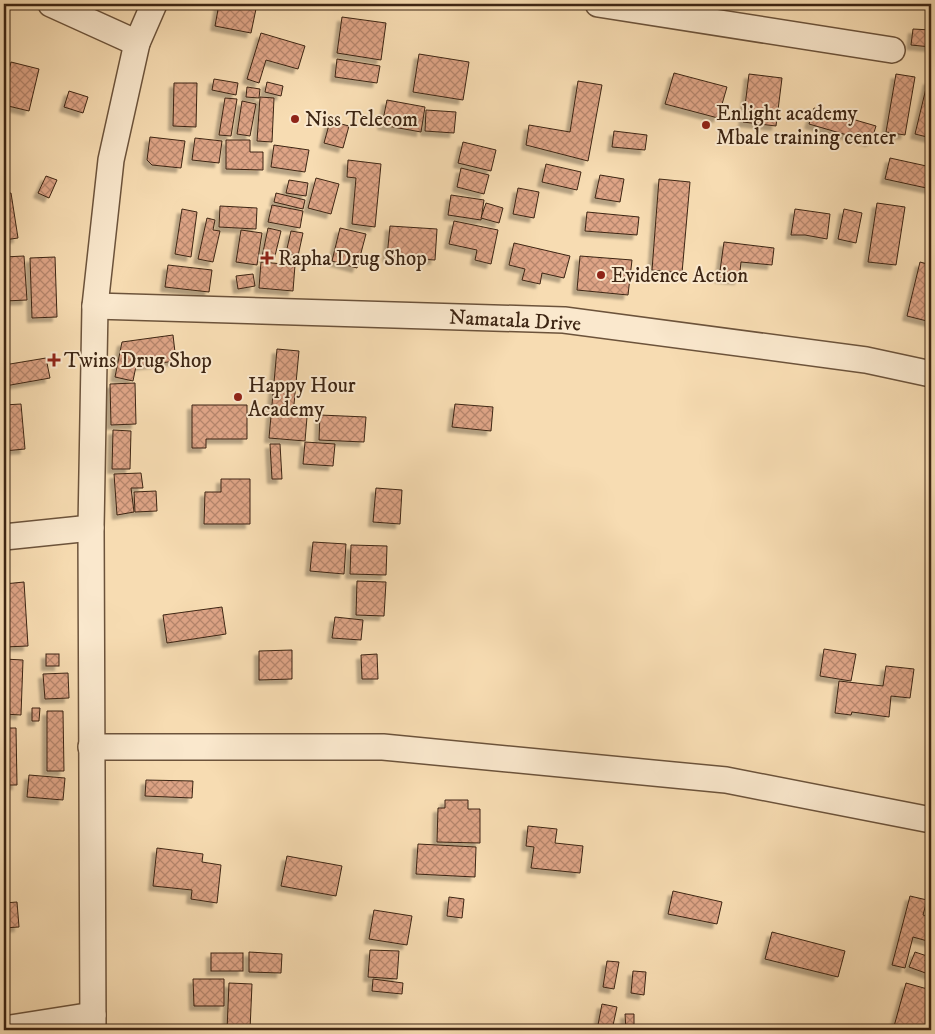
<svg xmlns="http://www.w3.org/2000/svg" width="935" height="1034" font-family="'IM FELL DW Pica',serif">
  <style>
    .building { fill: url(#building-cross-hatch); stroke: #3d2513; filter: url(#shadow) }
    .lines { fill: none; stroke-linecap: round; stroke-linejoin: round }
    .minor-casing { stroke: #6c533b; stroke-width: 28 }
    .minor { stroke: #fae8cd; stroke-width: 25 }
    .poi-dot { fill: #8f2418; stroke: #fae8cd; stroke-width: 2 }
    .labels { text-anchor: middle; stroke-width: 4; stroke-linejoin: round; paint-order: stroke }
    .poi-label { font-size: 21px; fill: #3d2513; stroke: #fae8cd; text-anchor: start }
    .street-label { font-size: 21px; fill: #3d2513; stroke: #fae8cd }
  </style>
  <defs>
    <pattern id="building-cross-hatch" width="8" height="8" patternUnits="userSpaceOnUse" patternTransform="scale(1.25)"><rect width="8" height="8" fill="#dea486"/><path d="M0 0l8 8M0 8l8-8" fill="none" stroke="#b5856c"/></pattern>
    <filter id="shadow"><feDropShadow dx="-4.5" dy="4.5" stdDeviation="1" flood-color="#0004"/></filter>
  </defs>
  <rect width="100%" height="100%" fill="#f7dcb2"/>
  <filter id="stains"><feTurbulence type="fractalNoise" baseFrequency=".004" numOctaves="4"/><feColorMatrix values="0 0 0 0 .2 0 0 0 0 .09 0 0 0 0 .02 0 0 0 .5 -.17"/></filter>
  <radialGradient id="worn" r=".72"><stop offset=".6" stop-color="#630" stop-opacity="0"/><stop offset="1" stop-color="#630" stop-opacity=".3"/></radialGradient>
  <!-- building -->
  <g class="building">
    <path d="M 219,4 L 257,4 L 251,33 L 215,26 Z"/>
    <path d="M 342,17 L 386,23 L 381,60 L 337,53 Z"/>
    <path d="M 913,29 L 931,30 L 931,47 L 911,45 Z"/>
    <path d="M 261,33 L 305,46 L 298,69 L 266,60 L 259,83 L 247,79 Z"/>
    <path d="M 419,54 L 469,62 L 463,100 L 413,92 Z"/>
    <path d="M 337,59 L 380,66 L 377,83 L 335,77 Z"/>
    <path d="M 11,62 L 39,69 L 29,111 L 4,105 L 4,92 Z"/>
    <path d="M 674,73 L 727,87 L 718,118 L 665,104 Z"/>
    <path d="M 749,74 L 782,78 L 776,126 L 743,122 Z"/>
    <path d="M 896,74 L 915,77 L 905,135 L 886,132 Z"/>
    <path d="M 214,79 L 238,83 L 236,95 L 212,90 Z"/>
    <path d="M 928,80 L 931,81 L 931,138 L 915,134 Z"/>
    <path d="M 578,81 L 602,85 L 588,161 L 526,145 L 529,125 L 570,132 Z"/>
    <path d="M 267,82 L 283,86 L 281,96 L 265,92 Z"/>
    <path d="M 174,83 L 197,83 L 196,127 L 173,126 Z"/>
    <path d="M 247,87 L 260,89 L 259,98 L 246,97 Z"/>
    <path d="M 69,91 L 88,97 L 83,113 L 64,107 Z"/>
    <path d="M 260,97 L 274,98 L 272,142 L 257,141 Z"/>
    <path d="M 225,98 L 237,99 L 231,136 L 219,135 Z"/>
    <path d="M 387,100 L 425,107 L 421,132 L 382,125 Z"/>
    <path d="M 242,101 L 256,104 L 250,136 L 237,134 Z"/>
    <path d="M 814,108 L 876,126 L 871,142 L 809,124 Z"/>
    <path d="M 426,110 L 456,112 L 454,133 L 425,131 Z"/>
    <path d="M 330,121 L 349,126 L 343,148 L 324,143 Z"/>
    <path d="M 614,131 L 647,135 L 645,150 L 612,147 Z"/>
    <path d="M 150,137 L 185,141 L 181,168 L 152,165 L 147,160 Z"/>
    <path d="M 195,138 L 222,141 L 219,163 L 192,160 Z"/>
    <path d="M 226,140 L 250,140 L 250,152 L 263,152 L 263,170 L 226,169 Z"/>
    <path d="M 463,142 L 496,150 L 491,171 L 458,163 Z"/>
    <path d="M 274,145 L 309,150 L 305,172 L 271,167 Z"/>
    <path d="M 890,158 L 931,167 L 931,189 L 885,179 Z"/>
    <path d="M 348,160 L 381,164 L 375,227 L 352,224 L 356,178 L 347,177 Z"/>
    <path d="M 546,164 L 581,172 L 577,190 L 542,182 Z"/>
    <path d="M 461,168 L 489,175 L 484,194 L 457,187 Z"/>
    <path d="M 600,175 L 624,179 L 620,202 L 595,198 Z"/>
    <path d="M 46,176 L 57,180 L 49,198 L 38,193 Z"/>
    <path d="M 316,178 L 339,184 L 331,214 L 308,208 Z"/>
    <path d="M 659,179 L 690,182 L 682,273 L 652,270 Z"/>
    <path d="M 289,180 L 308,183 L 306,196 L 286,193 Z"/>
    <path d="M 518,188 L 539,192 L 534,218 L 513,214 Z"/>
    <path d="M 11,193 L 18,238 L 4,240 L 4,194 Z"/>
    <path d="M 276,193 L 305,200 L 303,209 L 274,202 Z"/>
    <path d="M 451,195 L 484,200 L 481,220 L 448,215 Z"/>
    <path d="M 486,203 L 503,208 L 499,223 L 481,218 Z"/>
    <path d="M 877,203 L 905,207 L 896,265 L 868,262 Z"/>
    <path d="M 272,205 L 303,211 L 300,228 L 268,222 Z"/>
    <path d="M 220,206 L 257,208 L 256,229 L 219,227 Z"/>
    <path d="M 182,209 L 197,212 L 191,257 L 175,254 Z"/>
    <path d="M 795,209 L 830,214 L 827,239 L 805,235 L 791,235 Z"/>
    <path d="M 844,209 L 862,213 L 856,243 L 838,239 Z"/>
    <path d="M 587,212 L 639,217 L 637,235 L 585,231 Z"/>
    <path d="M 207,218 L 215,220 L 213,230 L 220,231 L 213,262 L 198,259 Z"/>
    <path d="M 454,221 L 498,230 L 491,264 L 475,260 L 477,250 L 449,244 Z"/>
    <path d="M 390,226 L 437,229 L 435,260 L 387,257 Z"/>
    <path d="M 268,228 L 281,231 L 274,260 L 262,257 Z"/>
    <path d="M 340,228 L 366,234 L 357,268 L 332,261 Z"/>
    <path d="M 241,230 L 262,233 L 257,265 L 236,262 Z"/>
    <path d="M 291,231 L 303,233 L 298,256 L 286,253 Z"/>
    <path d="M 724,242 L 774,248 L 772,265 L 741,262 L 739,280 L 719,278 Z"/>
    <path d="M 514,243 L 570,256 L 564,278 L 542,273 L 540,284 L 522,280 L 525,269 L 509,265 Z"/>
    <path d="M 24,256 L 27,300 L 4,301 L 4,257 Z"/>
    <path d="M 580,256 L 632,260 L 628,295 L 577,290 Z"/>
    <path d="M 55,257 L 57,317 L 32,318 L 30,258 Z"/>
    <path d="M 261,262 L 295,265 L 293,291 L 259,288 Z"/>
    <path d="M 920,262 L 931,265 L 931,322 L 907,316 Z"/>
    <path d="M 168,265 L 212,270 L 209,292 L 165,287 Z"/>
    <path d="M 253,274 L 255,286 L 238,289 L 236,276 Z"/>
    <path d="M 173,335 L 176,361 L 136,366 L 133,381 L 115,377 L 122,342 Z"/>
    <path d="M 277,349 L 299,351 L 293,415 L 307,417 L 305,441 L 269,438 Z"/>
    <path d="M 46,358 L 50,378 L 5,386 L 4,365 Z"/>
    <path d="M 135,383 L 136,424 L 111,425 L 110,384 Z"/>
    <path d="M 21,404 L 25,449 L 4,451 L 4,405 Z"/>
    <path d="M 455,404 L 493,407 L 491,431 L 452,427 Z"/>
    <path d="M 192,405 L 247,405 L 247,439 L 206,439 L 206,448 L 192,448 Z"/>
    <path d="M 320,415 L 366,417 L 364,442 L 319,440 Z"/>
    <path d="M 113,430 L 131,431 L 130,469 L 112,469 Z"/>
    <path d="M 305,442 L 335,444 L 333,466 L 303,464 Z"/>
    <path d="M 270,444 L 280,444 L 282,479 L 272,479 Z"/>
    <path d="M 141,473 L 143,488 L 131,488 L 134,512 L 117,515 L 114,474 Z"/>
    <path d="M 221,479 L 250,479 L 250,524 L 204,524 L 205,492 L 221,492 Z"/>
    <path d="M 376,488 L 402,490 L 400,524 L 373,522 Z"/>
    <path d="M 156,491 L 157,511 L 135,512 L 134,492 Z"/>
    <path d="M 313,542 L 346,544 L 344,574 L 310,571 Z"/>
    <path d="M 351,545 L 387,546 L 386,575 L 350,574 Z"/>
    <path d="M 357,581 L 386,582 L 384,616 L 356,615 Z"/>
    <path d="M 24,582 L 28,646 L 4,647 L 4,584 Z"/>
    <path d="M 222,607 L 226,634 L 167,643 L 163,615 Z"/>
    <path d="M 335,617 L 363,620 L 361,640 L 332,638 Z"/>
    <path d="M 824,649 L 856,654 L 851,681 L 820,676 Z"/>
    <path d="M 292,650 L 292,679 L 259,680 L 259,651 Z"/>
    <rect x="46" y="654" width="13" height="12"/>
    <path d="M 377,654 L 378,679 L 362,679 L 361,655 Z"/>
    <path d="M 4,659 L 23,660 L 21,715 L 4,714 Z"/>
    <path d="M 886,666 L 914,669 L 910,698 L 891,696 L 889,717 L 852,712 L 851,715 L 835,713 L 839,681 L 883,686 Z"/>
    <path d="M 68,673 L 69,698 L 45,699 L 43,674 Z"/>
    <path d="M 32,708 L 40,708 L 39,721 L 32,721 Z"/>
    <path d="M 47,711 L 63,711 L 64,771 L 47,771 Z"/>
    <path d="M 4,728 L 16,728 L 17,785 L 4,785 Z"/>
    <path d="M 29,775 L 65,778 L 63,800 L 27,797 Z"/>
    <path d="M 146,780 L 193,781 L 192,798 L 145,796 Z"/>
    <path d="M 445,800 L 468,800 L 468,809 L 480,809 L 480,843 L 437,842 L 438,808 L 445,808 Z"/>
    <path d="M 528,826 L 557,829 L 555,843 L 583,846 L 580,873 L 531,868 L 534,847 L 526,846 Z"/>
    <path d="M 418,844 L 476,847 L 475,877 L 416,874 Z"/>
    <path d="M 157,848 L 203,854 L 202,862 L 221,865 L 217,903 L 191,899 L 192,890 L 153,886 Z"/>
    <path d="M 287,856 L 342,866 L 336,896 L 281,886 Z"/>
    <path d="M 673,891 L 722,902 L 717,924 L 668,914 Z"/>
    <path d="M 910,896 L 927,900 L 923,915 L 931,917 L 931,942 L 913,937 L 905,968 L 892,965 Z"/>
    <path d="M 449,897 L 464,899 L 462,918 L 447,916 Z"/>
    <path d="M 17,902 L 19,927 L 4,928 L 4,903 Z"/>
    <path d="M 374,910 L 412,916 L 407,945 L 369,939 Z"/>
    <path d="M 772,932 L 845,951 L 838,977 L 765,959 Z"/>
    <path d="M 370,950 L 399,951 L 397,979 L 368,977 Z"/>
    <path d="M 249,952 L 282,954 L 281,973 L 249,972 Z"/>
    <path d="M 915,952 L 927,956 L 925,961 L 931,963 L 931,975 L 909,967 Z"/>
    <rect x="211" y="953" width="32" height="18"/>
    <path d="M 607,961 L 619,962 L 614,989 L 603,987 Z"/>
    <path d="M 633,971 L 646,972 L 644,995 L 631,993 Z"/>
    <path d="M 193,979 L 224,979 L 224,1006 L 194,1006 Z"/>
    <path d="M 373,979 L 403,983 L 402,994 L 372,991 Z"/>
    <path d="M 229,983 L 252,984 L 250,1030 L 227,1030 Z"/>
    <path d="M 906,983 L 931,990 L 931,1030 L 893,1030 Z"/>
    <path d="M 602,1004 L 617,1007 L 612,1030 L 597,1030 Z"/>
    <path d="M 625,1014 L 634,1014 L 634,1030 L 626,1030 Z"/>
  </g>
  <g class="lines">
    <!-- minor casing -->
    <g class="minor-casing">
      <g id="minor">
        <path d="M 51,4 L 137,43"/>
        <path d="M 598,4 L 892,50"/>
        <path d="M 95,306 L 564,320 L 866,360 L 931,374"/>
        <path d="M 4,537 L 91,528"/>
        <path d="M 91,747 L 383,747 L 726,780 L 931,820"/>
        <path d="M 4,1029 L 93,1015"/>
        <path d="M 93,1030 L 91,528 L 95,306 L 111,160 L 137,43 L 154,4"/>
      </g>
    </g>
    <!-- minor -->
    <use href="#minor" class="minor"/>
  </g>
  <!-- markers -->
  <g class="poi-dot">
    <circle cx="295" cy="119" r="5"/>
    <circle cx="706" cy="125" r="5"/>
    <path d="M264.5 250.5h5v5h5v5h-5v5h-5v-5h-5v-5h5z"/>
    <circle cx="601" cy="275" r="5"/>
    <path d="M51.5 352.5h5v5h5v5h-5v5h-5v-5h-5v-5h5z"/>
    <circle cx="238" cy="397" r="5"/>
  </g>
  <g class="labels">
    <!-- poi labels -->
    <g class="poi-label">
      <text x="716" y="120">Enlight academy<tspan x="716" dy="24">Mbale training center</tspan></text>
      <text x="305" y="126">Niss Telecom</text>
      <text x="278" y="265">Rapha Drug Shop</text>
      <text x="611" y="282">Evidence Action</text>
      <text x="64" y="367">Twins Drug Shop</text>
      <text x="248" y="392">Happy Hour<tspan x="248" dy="24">Academy</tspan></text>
    </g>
    <!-- street labels -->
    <g class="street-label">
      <text transform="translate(515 320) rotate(3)" y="7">Namatala Drive</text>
    </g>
  </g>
  <!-- margin -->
  <rect width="935" height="1034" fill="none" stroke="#f7dcb2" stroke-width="20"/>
  <rect x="5" y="5" width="925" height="1024" fill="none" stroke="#3d2513" stroke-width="2.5"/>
  <rect x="10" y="10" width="915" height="1014" fill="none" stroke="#3d2513"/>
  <rect width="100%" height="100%" filter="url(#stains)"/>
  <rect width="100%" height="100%" fill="url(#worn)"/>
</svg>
